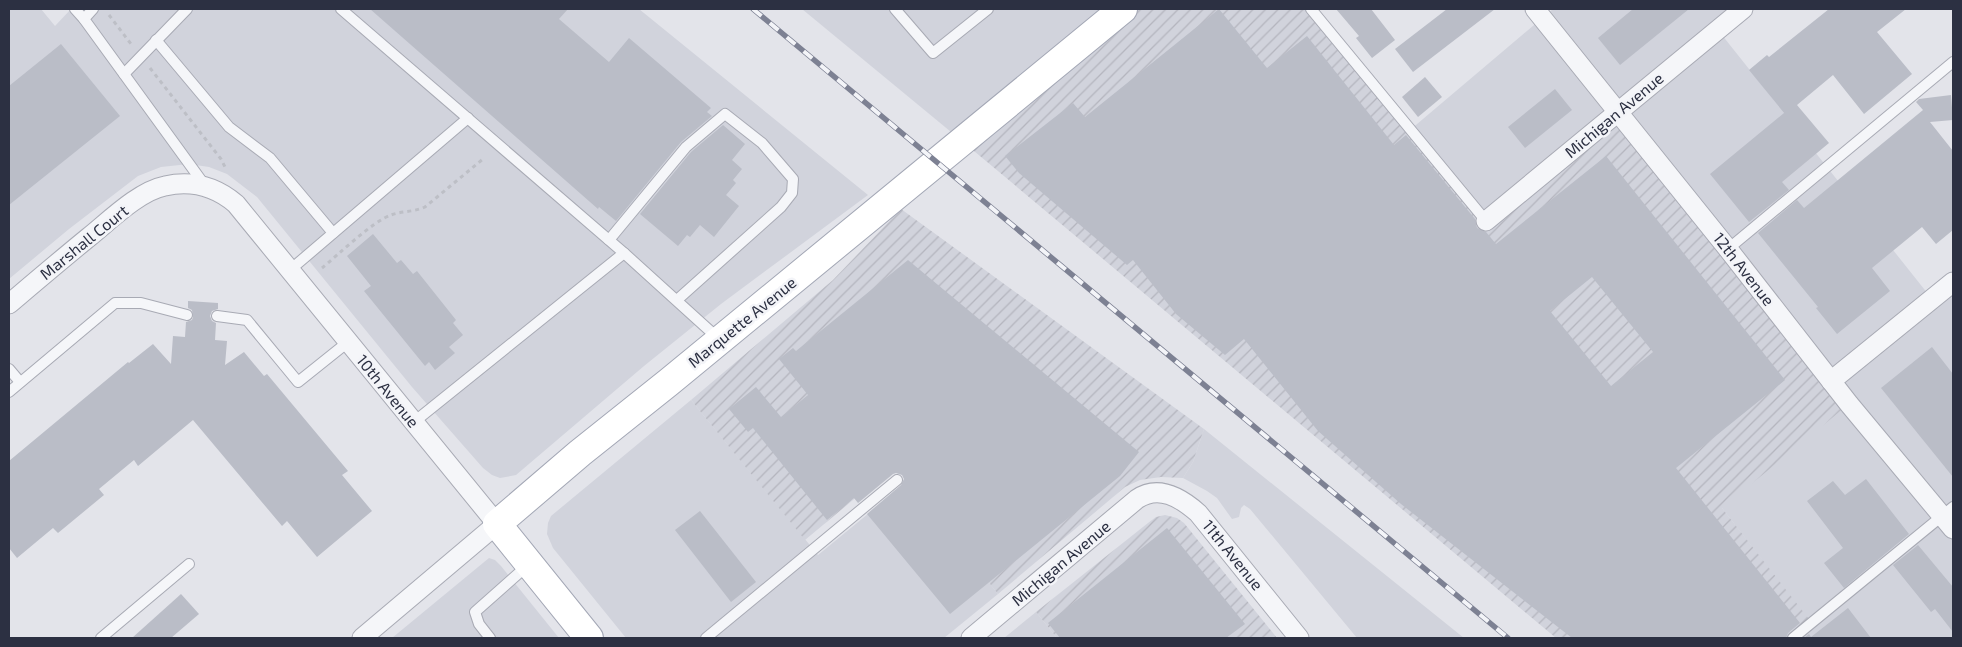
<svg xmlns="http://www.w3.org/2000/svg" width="1962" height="647" font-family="'Exo 2',sans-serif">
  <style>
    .built { fill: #d1d3dc }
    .industrial { fill: url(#industrial-furrows) }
    .building { fill: #babdc7; fill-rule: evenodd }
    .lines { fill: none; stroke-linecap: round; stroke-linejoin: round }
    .service-casing { stroke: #a8aab4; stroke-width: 12 }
    .minor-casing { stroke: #a8aab4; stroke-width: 21 }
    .primary-casing { stroke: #a3a7b5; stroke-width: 30 }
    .path { stroke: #bdbfc6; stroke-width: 3; stroke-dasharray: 4 4; stroke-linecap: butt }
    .service { stroke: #f5f6f9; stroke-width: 10 }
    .minor { stroke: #f5f6f9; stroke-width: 19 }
    .primary { stroke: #fff; stroke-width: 28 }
    .rail-casing { stroke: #7d8193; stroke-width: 5.5 }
    .rail { stroke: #f3f4f8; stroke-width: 4; stroke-dasharray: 11; stroke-linecap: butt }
    .labels { text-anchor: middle; stroke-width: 5; stroke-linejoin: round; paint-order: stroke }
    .street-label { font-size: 16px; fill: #2c3042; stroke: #f3f4f8 }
  </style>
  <defs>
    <pattern id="industrial-furrows" width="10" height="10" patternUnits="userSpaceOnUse" patternTransform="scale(1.25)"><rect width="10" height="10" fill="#d1d3dc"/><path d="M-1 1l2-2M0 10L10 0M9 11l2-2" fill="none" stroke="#b4b5be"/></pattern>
  </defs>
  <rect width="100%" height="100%" fill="#e3e4ea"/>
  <!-- built -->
  <g class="built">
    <path d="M 9,9 L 41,9 L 55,26 L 71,9 L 639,9 L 868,195 L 721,304 L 644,366 L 516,475 L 500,478 L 492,475 L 483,468 L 412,387 L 257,197 L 227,174 L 209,167 L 189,164 L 161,167 L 138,176 L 69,229 L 9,279 Z"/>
    <path d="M 802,9 L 1123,9 L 962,141 Z"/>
    <path d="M 1553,9 L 1743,9 L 1718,30 L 1932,299 L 1953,282 L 1953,507 L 1943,516 L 1953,529 L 1953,638 L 1793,638 L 1811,623 L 1722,508 L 1410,130 Z"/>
    <path d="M 691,400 L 818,555 L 908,481 L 998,594 L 944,638 L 626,638 L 553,548 L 547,534 L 548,523 L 551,516 Z"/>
    <path d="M 1204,429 L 1464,638 L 1357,638 L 1250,509 L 1244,505 L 1241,508 L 1239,517 L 1232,519 L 1217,498 L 1207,491 L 1183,478 L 1193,462 Z"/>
    <path d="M 489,558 L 495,560 L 501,566 L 559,638 L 392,638 Z"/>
    <path d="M 1036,612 L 1057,638 L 1004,638 Z"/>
  </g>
  <!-- industrial -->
  <g class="industrial">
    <path d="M 1123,9 L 1311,9 L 1485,221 L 1617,112 L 1849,404 L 1722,508 L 1812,623 L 1793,638 L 1556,638 L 962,141 Z"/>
    <path d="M 901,209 L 1204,429 L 1193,462 L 1183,478 L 1161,477 L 1140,480 L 1125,487 L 998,594 L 895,465 L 805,540 L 691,400 L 833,280 Z"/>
    <path d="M 1165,515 L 1177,518 L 1184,523 L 1277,638 L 1057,638 L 1036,612 L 1148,523 L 1156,517 Z"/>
  </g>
  <!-- building -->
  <g class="building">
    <path d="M 370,9 L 568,9 L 559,19 L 609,62 L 629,38 L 711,108 L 707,112 L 712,116 L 681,142 L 616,221 L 599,207 L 598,209 Z"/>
    <path d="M 1219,9 L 1267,68 L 1307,36 L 1394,145 L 1406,135 L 1475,219 L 1477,228 L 1486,232 L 1496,244 L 1606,156 L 1785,380 L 1676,468 L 1800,623 L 1788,633 L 1786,638 L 1572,638 L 1401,504 L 1318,431 L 1244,339 L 1225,355 L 1176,314 L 1133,260 L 1127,265 L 1019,173 L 1005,156 L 1073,103 L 1085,117 ZM 1592,277 L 1653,352 L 1611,386 L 1550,311 Z"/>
    <path d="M 1336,9 L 1371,9 L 1395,40 L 1372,58 L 1356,38 L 1359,36 Z"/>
    <path d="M 1447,9 L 1495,9 L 1413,72 L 1395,49 Z"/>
    <path d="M 1633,9 L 1689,9 L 1620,65 L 1598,38 Z"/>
    <path d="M 1829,9 L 1906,9 L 1877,32 L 1912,74 L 1864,114 L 1833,75 L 1797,105 L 1829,143 L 1782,182 L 1789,190 L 1749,222 L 1710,174 L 1784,113 L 1749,70 L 1767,55 L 1769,57 Z"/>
    <path d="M 61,44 L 120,116 L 9,205 L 9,86 Z"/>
    <path d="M 1425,77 L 1442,97 L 1418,117 L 1402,97 Z"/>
    <path d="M 1555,89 L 1572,110 L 1525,148 L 1508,127 Z"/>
    <path d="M 1951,95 L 1953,120 L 1930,122 L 1953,151 L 1953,230 L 1936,244 L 1922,227 L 1872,268 L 1890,291 L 1837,334 L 1816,308 L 1818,307 L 1758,233 L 1797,200 L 1804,208 L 1923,110 L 1916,102 L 1919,99 Z"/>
    <path d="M 723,125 L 745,144 L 732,160 L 742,169 L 733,180 L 736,183 L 726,195 L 739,206 L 714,237 L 700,225 L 690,237 L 687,235 L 678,246 L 640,214 L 691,152 Z"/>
    <path d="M 373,234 L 397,263 L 401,260 L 413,274 L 417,271 L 456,320 L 453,323 L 463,335 L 449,347 L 455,353 L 435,370 L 429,362 L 425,366 L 364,291 L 371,286 L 347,256 Z"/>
    <path d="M 908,260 L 1139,452 L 1120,476 L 950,614 L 867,514 L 901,485 L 904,479 L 902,475 L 896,473 L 893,474 L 858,503 L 854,498 L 827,520 L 753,428 L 748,432 L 729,409 L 756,387 L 781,417 L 808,395 L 779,359 L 793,348 L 796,351 Z"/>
    <path d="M 188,301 L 218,303 L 218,309 L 212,311 L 210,316 L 212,321 L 216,323 L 215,340 L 227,341 L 225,365 L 244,352 L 264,376 L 267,374 L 348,471 L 342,475 L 372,511 L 317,557 L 287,521 L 282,526 L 193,420 L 138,466 L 134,460 L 99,489 L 104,495 L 58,533 L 53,528 L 17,558 L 9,548 L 9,461 L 128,362 L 129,363 L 153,344 L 171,364 L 173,336 L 185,337 L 186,322 L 192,320 L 193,317 L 192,310 L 188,308 Z"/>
    <path d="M 1932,347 L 1953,374 L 1953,477 L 1881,388 Z"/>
    <path d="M 1866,479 L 1909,534 L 1844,588 L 1824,563 L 1843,548 L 1807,501 L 1833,481 L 1845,495 Z"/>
    <path d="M 700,511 L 756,582 L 731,602 L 675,530 Z"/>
    <path d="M 1167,528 L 1245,624 L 1226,638 L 1060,638 L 1048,623 Z"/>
    <path d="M 1918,545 L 1953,587 L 1953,632 L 1935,609 L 1931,612 L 1893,565 Z"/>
    <path d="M 181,594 L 199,614 L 171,638 L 132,638 Z"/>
    <path d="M 1848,608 L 1871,638 L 1804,638 L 1809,634 L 1811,637 Z"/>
  </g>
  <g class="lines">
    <!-- service casing -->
    <g class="service-casing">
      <g id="service">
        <path d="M 75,9 L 84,19"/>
        <path d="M 93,9 L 84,19 L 206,187"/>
        <path d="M 341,9 L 624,253 L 414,422"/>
        <path d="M 895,9 L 933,53 L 988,9"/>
        <path d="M 1311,9 L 1486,221"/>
        <path d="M 156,40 L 229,127 L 270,158 L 333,233"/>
        <path d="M 124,74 L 187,9"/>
        <path d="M 609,240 L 686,147 L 725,114 L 762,143 L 793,179 L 792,193 L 781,207 L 677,300"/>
        <path d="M 1728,249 L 1953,62"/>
        <path d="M 624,253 L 720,340"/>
        <path d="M 290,270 L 468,118"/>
        <path d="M 217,316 L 247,320 L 298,382 L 348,342"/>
        <path d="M 9,369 L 20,382"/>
        <path d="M 9,392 L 115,303 L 141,303 L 187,315"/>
        <path d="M 101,638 L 189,564"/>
        <path d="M 490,638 L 479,624 L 475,612 L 528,565"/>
        <path d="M 706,638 L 897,480"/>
        <path d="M 1793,638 L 1953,507"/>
      </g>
    </g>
    <!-- minor casing -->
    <g class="minor-casing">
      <g id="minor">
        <path d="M 1535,9 L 1728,249 L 1849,404 L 1953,529"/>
        <path d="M 1486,221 L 1743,9"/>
        <path d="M 9,304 C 35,282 62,259 89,237 C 109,221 139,191 165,186 C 192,180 216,187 236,204 L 497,524 L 362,638"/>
        <path d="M 1831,381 L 1953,282"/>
        <path d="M 971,638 L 1137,499 C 1159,484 1181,498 1198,513 L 1299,638"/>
      </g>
    </g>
    <!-- primary casing -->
    <g class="primary-casing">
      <path id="primary" d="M 589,638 L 497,524 L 580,453 L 669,382 L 1123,9"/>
    </g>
    <!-- path -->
    <g class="path">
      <path d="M 109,15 L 131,44"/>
      <path d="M 150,68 L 221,159 L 226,169"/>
      <path d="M 322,268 C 338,255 373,221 391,215 C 402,211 414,212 425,207 L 483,159"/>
    </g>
    <!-- service -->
    <use href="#service" class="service"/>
    <!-- minor -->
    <use href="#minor" class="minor"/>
    <!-- primary -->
    <use href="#primary" class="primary"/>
    <!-- rail casing -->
    <g class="rail-casing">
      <path id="rail" d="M 753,9 L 1508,638"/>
    </g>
    <!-- rail -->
    <use href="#rail" class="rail"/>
  </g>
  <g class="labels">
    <!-- street labels -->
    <g class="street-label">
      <text transform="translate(1614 115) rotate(-40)" y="6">Michigan Avenue</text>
      <text transform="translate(84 242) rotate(-39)" y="6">Marshall Court</text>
      <text transform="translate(1744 269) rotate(52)" y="6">12th Avenue</text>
      <text transform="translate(742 322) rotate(-39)" y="6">Marquette Avenue</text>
      <text transform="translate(388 391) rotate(51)" y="6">10th Avenue</text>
      <text transform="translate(1233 555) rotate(51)" y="6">11th Avenue</text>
      <text transform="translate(1061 563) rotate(-40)" y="6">Michigan Avenue</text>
    </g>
  </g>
  <!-- border -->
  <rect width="1962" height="647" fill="none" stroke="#2c3042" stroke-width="20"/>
</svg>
